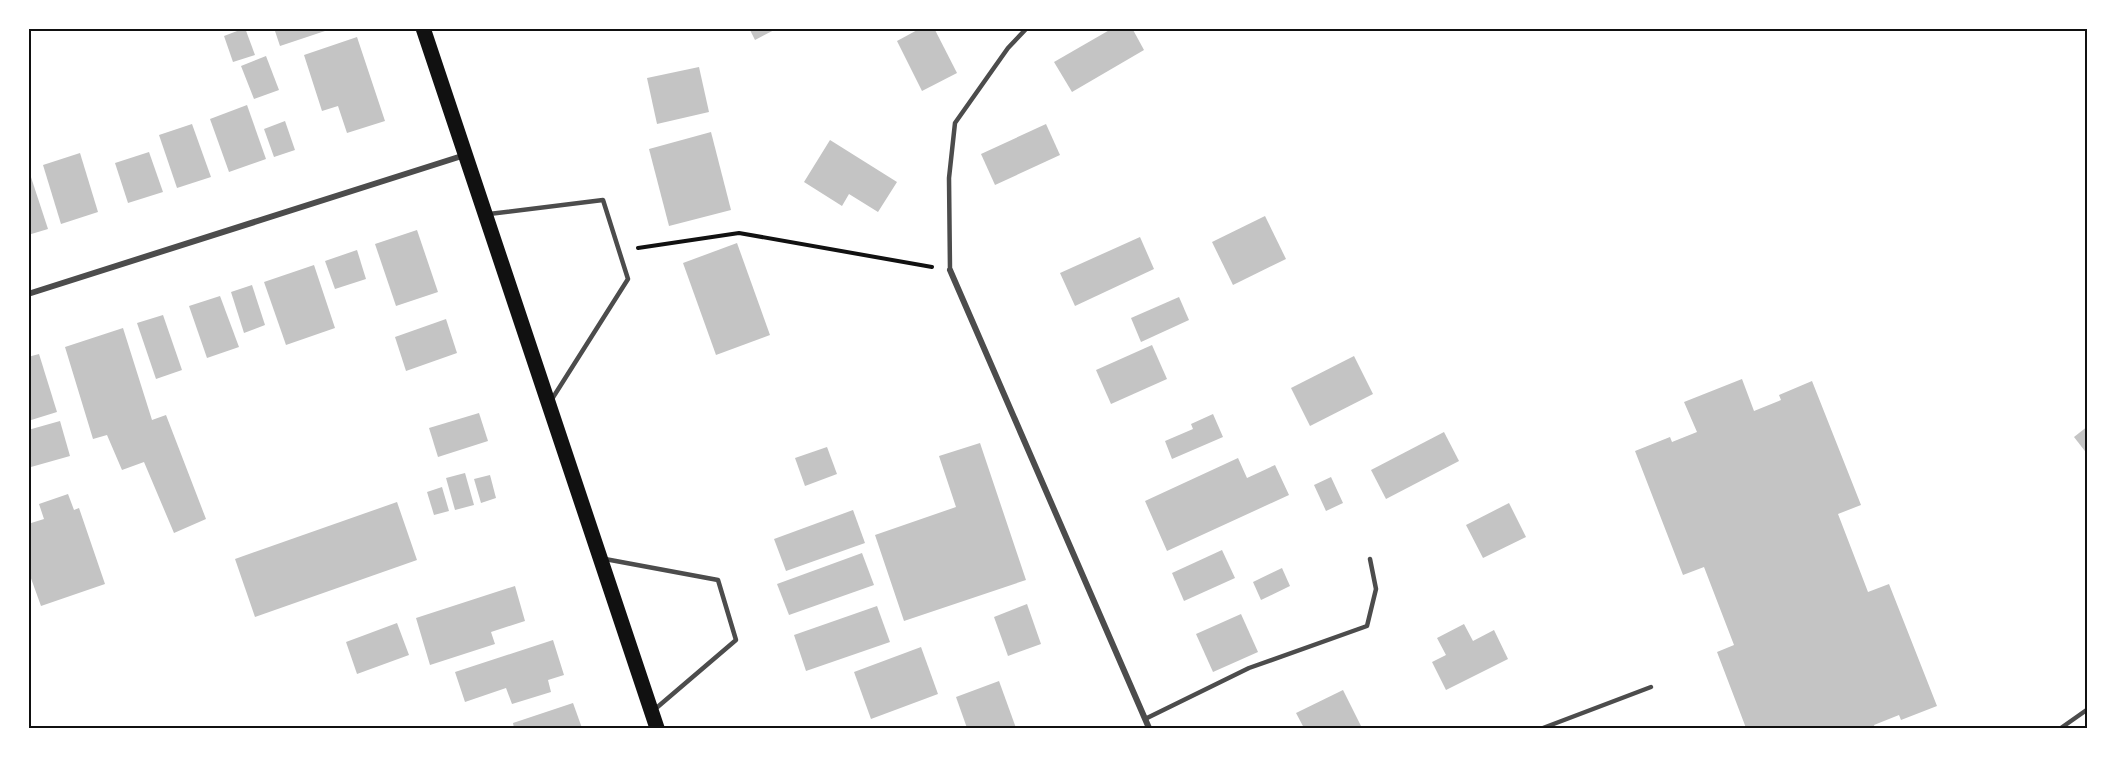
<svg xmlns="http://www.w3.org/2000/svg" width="2116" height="757" font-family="Ubuntu,sans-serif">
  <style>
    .building { fill: #c4c4c4 }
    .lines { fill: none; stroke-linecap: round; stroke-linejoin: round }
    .path { stroke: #111; stroke-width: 4 }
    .service { stroke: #4c4c4c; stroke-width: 4.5 }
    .minor { stroke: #4c4c4c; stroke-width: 6 }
    .primary { stroke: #111; stroke-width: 15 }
    .neatline { fill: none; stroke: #111; stroke-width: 2 }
  </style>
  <rect width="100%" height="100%" fill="#fff"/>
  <!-- building -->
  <g class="building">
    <path d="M 245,28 L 255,55 L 233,62 L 224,36 Z"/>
    <path d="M 274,28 L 331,28 L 331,29 L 280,46 Z"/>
    <path d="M 749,28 L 778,28 L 755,40 Z"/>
    <path d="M 921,28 L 934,28 L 957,73 L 922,91 L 897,41 Z"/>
    <path d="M 1113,28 L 1132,28 L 1144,50 L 1072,92 L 1054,62 Z"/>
    <path d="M 357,37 L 385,121 L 347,133 L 338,106 L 322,111 L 304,55 Z"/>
    <path d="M 266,56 L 279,90 L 254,99 L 241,66 Z"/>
    <path d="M 699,67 L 709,112 L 657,124 L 647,78 Z"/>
    <path d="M 247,105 L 266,159 L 229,172 L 210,119 Z"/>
    <path d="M 285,121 L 295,150 L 274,157 L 264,129 Z"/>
    <path d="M 192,124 L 211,177 L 177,188 L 159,135 Z"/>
    <path d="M 1046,124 L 1060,155 L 995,185 L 981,154 Z"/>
    <path d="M 711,132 L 731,210 L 669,226 L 649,149 Z"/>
    <path d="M 830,140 L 897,182 L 878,212 L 849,194 L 842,206 L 804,182 Z"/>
    <path d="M 149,152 L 163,192 L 128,203 L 115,163 Z"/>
    <path d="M 80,153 L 98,212 L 61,224 L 43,165 Z"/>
    <path d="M 28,168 L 48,229 L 28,235 Z"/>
    <path d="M 1265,216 L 1286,259 L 1233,285 L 1212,242 Z"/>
    <path d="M 417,230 L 438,292 L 396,306 L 375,244 Z"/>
    <path d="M 1140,237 L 1154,269 L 1075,306 L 1060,273 Z"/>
    <path d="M 737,243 L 770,335 L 716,355 L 683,263 Z"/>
    <path d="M 357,250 L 366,279 L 335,289 L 325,261 Z"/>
    <path d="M 314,265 L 335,328 L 286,345 L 264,282 Z"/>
    <path d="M 252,285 L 265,325 L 244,333 L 231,292 Z"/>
    <path d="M 220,296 L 239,347 L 207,358 L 189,306 Z"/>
    <path d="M 1179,297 L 1189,320 L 1141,342 L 1131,318 Z"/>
    <path d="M 163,315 L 182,370 L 156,379 L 137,323 Z"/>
    <path d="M 446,319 L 457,353 L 406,371 L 395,337 Z"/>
    <path d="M 123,328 L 152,420 L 166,415 L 206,519 L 174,533 L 144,462 L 122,470 L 107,435 L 93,439 L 65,347 Z"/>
    <path d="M 1152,345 L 1167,379 L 1111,404 L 1096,370 Z"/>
    <path d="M 39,354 L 57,412 L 28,421 L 28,357 Z"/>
    <path d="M 1354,356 L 1373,394 L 1310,426 L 1291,388 Z"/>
    <path d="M 1742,379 L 1754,411 L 1781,400 L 1779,395 L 1812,381 L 1861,505 L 1838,514 L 1868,592 L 1889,584 L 1937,706 L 1901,720 L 1899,715 L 1874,725 L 1875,728 L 1746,728 L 1717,652 L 1734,645 L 1704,567 L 1683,575 L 1635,451 L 1670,437 L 1672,442 L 1697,432 L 1684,402 Z"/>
    <path d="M 479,413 L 488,441 L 438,457 L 429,428 Z"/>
    <path d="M 1213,414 L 1223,437 L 1172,459 L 1165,441 L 1193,429 L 1191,424 Z"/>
    <path d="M 60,421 L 70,456 L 31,467 L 28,430 Z"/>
    <path d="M 2088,426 L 2088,455 L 2074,437 Z"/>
    <path d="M 1444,432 L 1459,461 L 1386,499 L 1371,470 Z"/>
    <path d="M 980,443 L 1026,580 L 904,621 L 875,535 L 956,507 L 939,456 Z"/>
    <path d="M 827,447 L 837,474 L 805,486 L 795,458 Z"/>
    <path d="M 1238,458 L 1247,478 L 1275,465 L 1289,495 L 1167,551 L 1145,501 Z"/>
    <path d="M 465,473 L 474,505 L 455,510 L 446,478 Z"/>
    <path d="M 490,475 L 496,498 L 481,503 L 474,479 Z"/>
    <path d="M 1331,477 L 1343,503 L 1326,511 L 1314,485 Z"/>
    <path d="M 442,487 L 449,511 L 434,515 L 427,492 Z"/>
    <path d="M 68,494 L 74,510 L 79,508 L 105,584 L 41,606 L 28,570 L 28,524 L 44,519 L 39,504 Z"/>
    <path d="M 397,502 L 417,560 L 255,617 L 235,559 Z"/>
    <path d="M 1509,503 L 1526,537 L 1483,558 L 1466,525 Z"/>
    <path d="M 853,510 L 865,543 L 786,571 L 774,539 Z"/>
    <path d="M 1222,550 L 1235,578 L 1184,601 L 1172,573 Z"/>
    <path d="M 862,553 L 874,585 L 789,615 L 777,584 Z"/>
    <path d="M 1282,568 L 1290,586 L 1261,600 L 1253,582 Z"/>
    <path d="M 515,586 L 525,621 L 491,632 L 495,644 L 430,665 L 416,618 Z"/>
    <path d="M 1027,604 L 1041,644 L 1008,656 L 994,617 Z"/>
    <path d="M 877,606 L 890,642 L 806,671 L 794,635 Z"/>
    <path d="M 1241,614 L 1258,652 L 1213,672 L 1196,634 Z"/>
    <path d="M 397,623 L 409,655 L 357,674 L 346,642 Z"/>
    <path d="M 1464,624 L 1473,641 L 1494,630 L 1508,659 L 1446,690 L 1432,662 L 1446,655 L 1437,638 Z"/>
    <path d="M 553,640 L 564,675 L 548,680 L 551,692 L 512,704 L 506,688 L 465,702 L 455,672 Z"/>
    <path d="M 921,647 L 938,694 L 871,719 L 854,672 Z"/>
    <path d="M 999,681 L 1016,728 L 967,728 L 956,697 Z"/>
    <path d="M 1343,690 L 1362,728 L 1304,728 L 1296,713 Z"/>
    <path d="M 573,703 L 582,728 L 514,728 L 513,723 Z"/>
  </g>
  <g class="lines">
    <!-- path -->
    <path class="path" d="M 638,248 L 739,233 L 932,267"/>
    <!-- service -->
    <g class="service">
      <path d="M 489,214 L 603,200 L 628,279 L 552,399"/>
      <path d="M 950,270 L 949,178 L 955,123 L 1008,48 L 1027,28"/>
      <path d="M 605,559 L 718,580 L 736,640 L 654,710"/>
      <path d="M 1145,719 L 1249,668 L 1367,626 L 1376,589 L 1370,559"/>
      <path d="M 1543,728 L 1651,687"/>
      <path d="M 2061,728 L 2088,709"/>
    </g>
    <!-- minor -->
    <g class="minor">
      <path d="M 950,270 L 1149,728"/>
      <path d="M 28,294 L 465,155"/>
    </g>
    <!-- primary -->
    <path class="primary" d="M 423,28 L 657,728"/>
  </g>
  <!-- border -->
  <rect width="2116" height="757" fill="none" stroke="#ffffff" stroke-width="60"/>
  <rect x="30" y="30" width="2056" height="697" class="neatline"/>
</svg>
